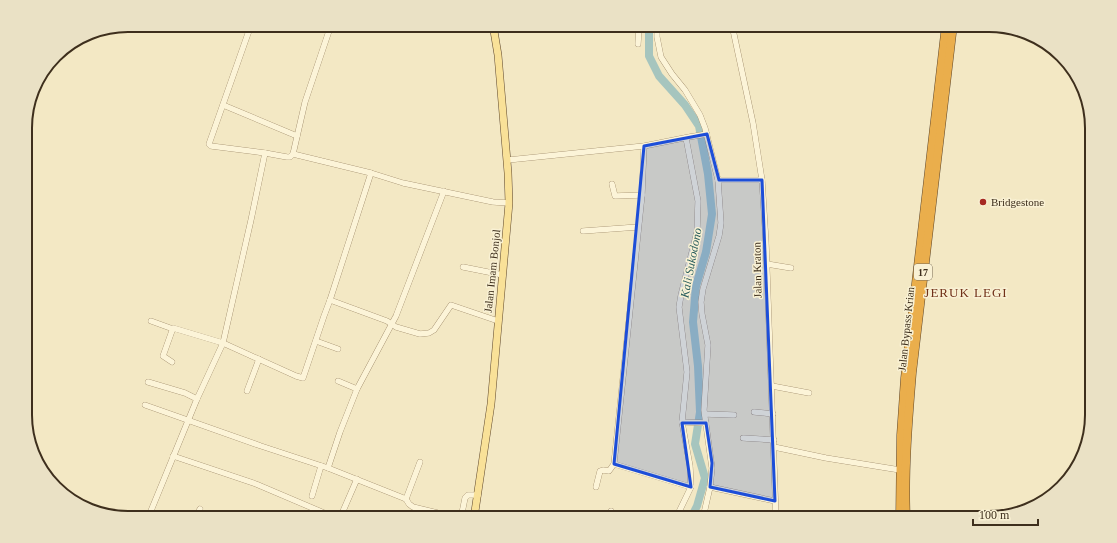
<svg xmlns="http://www.w3.org/2000/svg" width="1117" height="543" font-family="Georgia,serif">
  <style>
    .lines { fill: none; stroke-linecap: round; stroke-linejoin: round }
    .river { stroke: #a6c5be; stroke-width: 8 }
    .minor-casing { stroke: #907958; stroke-width: 6 }
    .major-casing { stroke: #5d462c; stroke-width: 8 }
    .highway-casing { stroke: #5d462c; stroke-width: 9 }
    .minor { stroke: #fcf4d8; stroke-width: 5.5 }
    .major { stroke: #f9e198; stroke-width: 7 }
    .highway { stroke: #eaae4c; stroke-width: 8 }
    .marked { fill: #1d4ed8; fill-opacity: 0.2; stroke: #1d4ed8; stroke-width: 3; stroke-linejoin: round }
    .poi-dot { fill: #a62821; stroke: #f9f1d4; stroke-width: 1.5 }
    .labels { text-anchor: middle; stroke-width: 3; stroke-linejoin: round; paint-order: stroke }
    .shield { fill: #f9f1d4; stroke: #766954; stroke-width: 1 }
    .shield-label { font-size: 10px; font-weight: bold; fill: #3e2f1d }
    .poi-label { font-size: 11px; fill: #3e2f1d; stroke: #f9f1d4; text-anchor: start }
    .street-label { font-size: 11px; fill: #3e2f1d; stroke: #f9f1d4 }
    .water-label { font-size: 12px; font-style: italic; fill: #2b5f5f; stroke: #f9f1d4 }
    .quarter-label { font-size: 13px; letter-spacing: 1px; fill: #703018; stroke: #f9f1d4 }
    .rim { fill: none; stroke: #3e2f1d; stroke-width: 2 }
  </style>
  <rect width="100%" height="100%" fill="#f3e8c4"/>
  <g class="lines">
    <!-- river -->
    <path class="river" d="M 649,25 L 649,56 L 659,76 L 685,105 L 699,126 L 708,174 L 712,214 L 706,252 L 696,286 L 693,322 L 698,366 L 700,412 L 695,444 L 705,478 L 697,506 L 691,518"/>
    <!-- minor casing -->
    <g class="minor-casing">
      <g id="minor">
        <path d="M 251,25 L 209,144 L 211,146 L 265,153"/>
        <path d="M 657,25 L 657,37 L 661,57 L 672,74 L 685,90 L 700,115 L 705,128 L 718,180 L 721,223 L 719,236 L 703,289 L 701,302 L 702,314 L 708,345 L 704,410 L 712,468 L 710,487 L 703,518"/>
        <path d="M 732,25 L 753,123 L 762,180 L 766,243 L 776,518"/>
        <path d="M 734,25 L 773,29 L 776,25"/>
        <path d="M 657,30 L 729,25"/>
        <path d="M 638,44 L 639,25"/>
        <path d="M 223,105 L 297,136"/>
        <path d="M 293,154 L 305,102 L 331,25"/>
        <path d="M 507,160 L 644,146 L 689,137 L 707,134"/>
        <path d="M 718,180 L 762,180"/>
        <path d="M 612,184 L 615,196 L 642,195"/>
        <path d="M 583,231 L 638,227"/>
        <path d="M 767,264 L 791,268"/>
        <path d="M 463,267 L 503,275"/>
        <path d="M 330,300 L 387,321 L 396,327 L 420,334 L 429,333 L 434,330 L 451,305 L 498,321"/>
        <path d="M 151,321 L 173,329"/>
        <path d="M 316,341 L 338,349"/>
        <path d="M 172,362 L 163,356 L 173,328 L 223,343 L 296,376 L 303,378 L 324,316 L 330,300 L 371,173"/>
        <path d="M 338,381 L 357,389"/>
        <path d="M 148,382 L 185,393 L 197,399"/>
        <path d="M 772,386 L 809,393"/>
        <path d="M 247,391 L 259,359"/>
        <path d="M 145,405 L 261,446 L 328,468 L 406,499 L 409,504 L 413,507 L 459,518"/>
        <path d="M 754,412 L 773,414"/>
        <path d="M 705,414 L 734,415"/>
        <path d="M 682,422 L 706,423"/>
        <path d="M 743,438 L 774,440"/>
        <path d="M 774,447 L 826,458 L 900,470"/>
        <path d="M 173,456 L 256,484 L 336,518"/>
        <path d="M 614,464 L 691,487"/>
        <path d="M 328,468 L 340,432 L 357,389 L 396,316 L 444,191"/>
        <path d="M 596,487 L 600,471 L 603,470 L 609,471 L 614,464 L 642,195 L 644,146"/>
        <path d="M 710,487 L 775,501"/>
        <path d="M 312,496 L 321,466"/>
        <path d="M 406,499 L 420,462"/>
        <path d="M 148,518 L 197,399 L 223,343 L 251,220 L 265,153 L 287,157 L 290,157 L 293,154 L 371,173 L 403,183 L 493,202 L 509,203"/>
        <path d="M 195,518 L 200,509"/>
        <path d="M 340,518 L 357,479"/>
        <path d="M 461,518 L 465,498 L 468,495 L 478,495"/>
        <path d="M 609,518 L 611,511"/>
        <path d="M 676,518 L 691,487 L 690,466 L 682,422 L 687,372 L 679,307 L 681,295 L 697,232 L 698,201 L 686,138"/>
      </g>
    </g>
    <!-- major casing -->
    <g class="major-casing">
      <path id="major" d="M 474,518 L 491,404 L 509,203 L 508,173 L 498,55 L 493,25"/>
    </g>
    <!-- highway casing -->
    <g class="highway-casing">
      <g id="highway">
        <path d="M 900,518 L 901,435 L 905,378 L 946,25"/>
        <path d="M 906,518 C 904,470 908,421 912,373 L 953,25"/>
      </g>
    </g>
    <!-- minor -->
    <use href="#minor" class="minor"/>
    <!-- major -->
    <use href="#major" class="major"/>
    <!-- highway -->
    <use href="#highway" class="highway"/>
  </g>
  <!-- marked area -->
  <path class="marked" d="M 707,134 L 719,180 L 762,180 L 775,501 L 710,487 L 712,463 L 706,423 L 682,423 L 691,487 L 614,464 L 644,146 Z"/>
  <!-- markers -->
  <circle class="poi-dot" cx="983" cy="202" r="4"/>
  <g class="labels">
    <!-- shield labels -->
    <rect class="shield" x="914" y="264" width="18" height="16" rx="3"/>
    <g class="shield-label">
      <text x="923" y="276">17</text>
    </g>
    <!-- poi labels -->
    <g class="poi-label">
      <text x="991" y="206">Bridgestone</text>
    </g>
    <!-- street labels -->
    <g class="street-label">
      <text transform="translate(757 270) rotate(-91)" y="4">Jalan Kraton</text>
      <text transform="translate(492 271) rotate(-84)" y="4">Jalan Imam Bonjol</text>
      <text transform="translate(906 329) rotate(-84)" y="4">Jalan Bypass Krian</text>
    </g>
    <!-- water labels -->
    <g class="water-label">
      <text transform="translate(691 263) rotate(-79)" y="4">Kali Sukodono</text>
    </g>
    <!-- quarter labels -->
    <g class="quarter-label">
      <text x="966" y="297">JERUK LEGI</text>
    </g>
  </g>
  <!-- crop -->
  <path d="M0 0H1117V543H0ZM128 32H989A96 96 0 0 1 1085 128V415A96 96 0 0 1 989 511H128A96 96 0 0 1 32 415V128A96 96 0 0 1 128 32Z" fill="#eae1c5" fill-rule="evenodd"/>
  <path class="rim" d="M128 32H989A96 96 0 0 1 1085 128V415A96 96 0 0 1 989 511H128A96 96 0 0 1 32 415V128A96 96 0 0 1 128 32Z"/>
  <!-- scale -->
  <path d="M973 519v6h65v-6" fill="none" stroke="#3e2f1d" stroke-width="2"/>
  <text x="979" y="519" font-size="12" fill="#3e2f1d" stroke="#f9f1d4" stroke-width="3" paint-order="stroke">100 m</text>
</svg>
